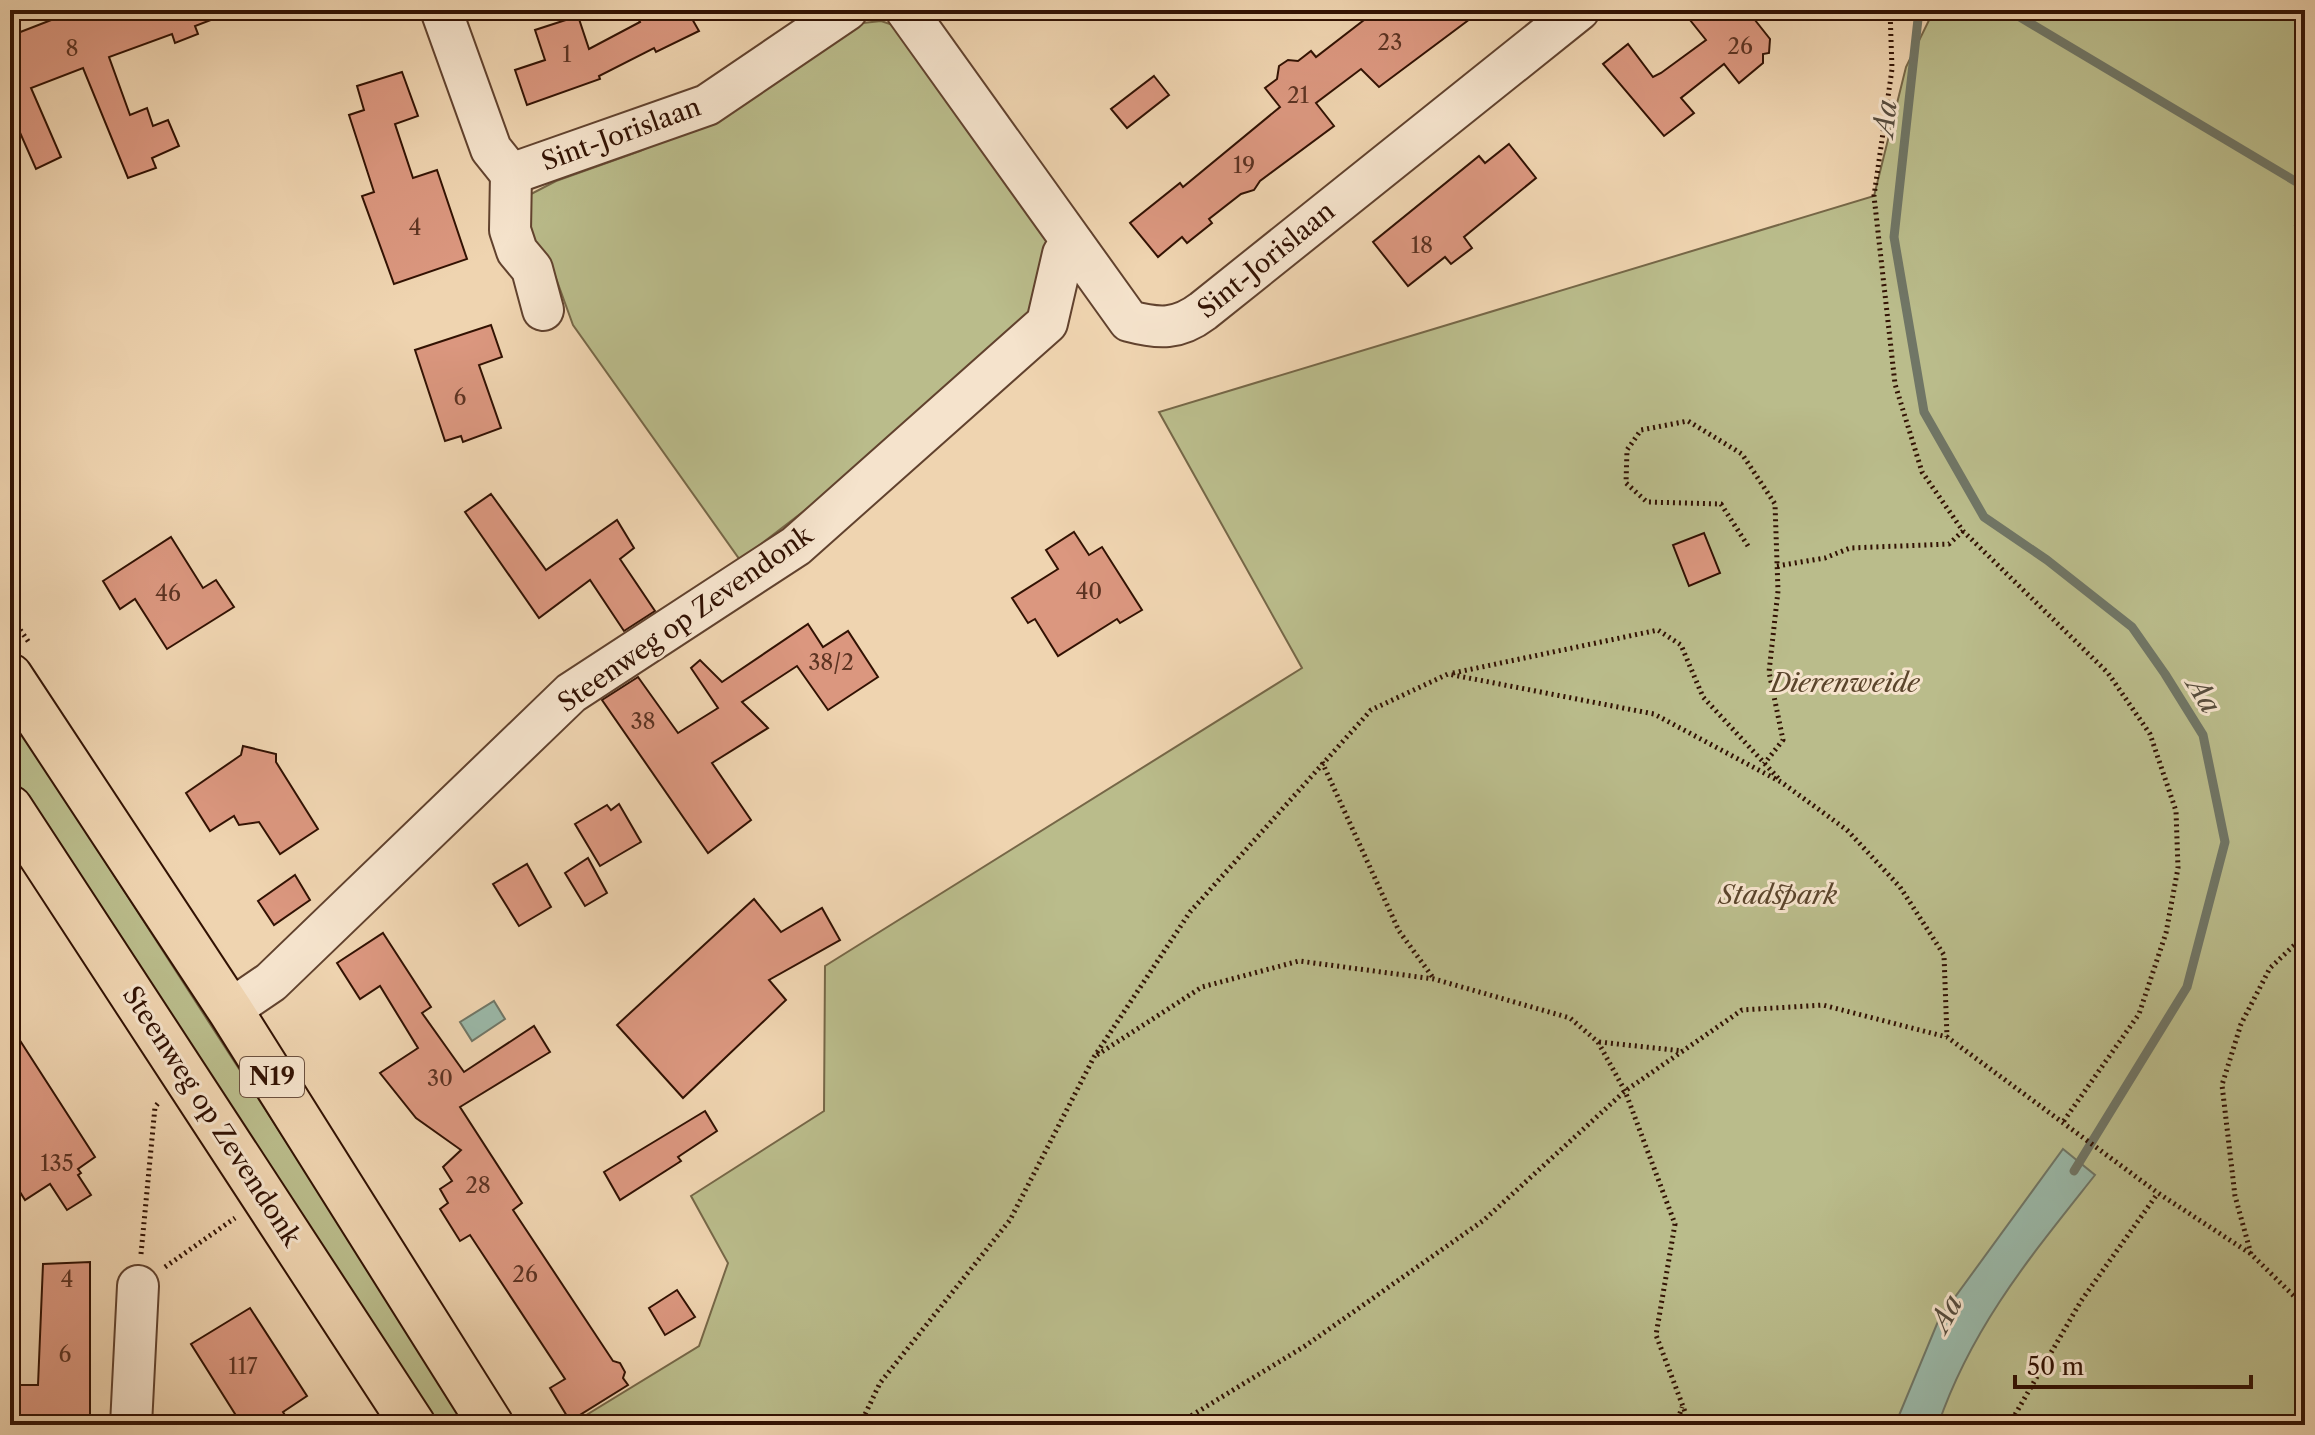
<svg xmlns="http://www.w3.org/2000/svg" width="2315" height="1435" font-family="'Libre Caslon Text',serif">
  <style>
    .green { fill: #babc8b; stroke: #766747; stroke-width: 2 }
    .water { fill: #9ab8a8; stroke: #707666; stroke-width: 2 }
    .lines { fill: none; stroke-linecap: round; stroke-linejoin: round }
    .stream { stroke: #707666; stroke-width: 9 }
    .building { fill: #db977f; stroke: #321203; stroke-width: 2 }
    .minor-casing { stroke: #61422e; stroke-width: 44 }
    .major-casing { stroke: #321203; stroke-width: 48 }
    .path { stroke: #321203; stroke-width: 5; stroke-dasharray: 2 4; stroke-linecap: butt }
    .minor { stroke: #f5e3cc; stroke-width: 40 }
    .major { stroke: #efd4b0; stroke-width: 44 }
    .labels { text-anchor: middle; stroke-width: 6; stroke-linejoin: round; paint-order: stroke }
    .number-label { font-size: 22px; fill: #5c3322 }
    .shield { fill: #f5e3cc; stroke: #6c513f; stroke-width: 2 }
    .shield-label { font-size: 24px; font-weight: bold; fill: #321203 }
    .street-label { font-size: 26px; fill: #321203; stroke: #f5e3cc }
    .park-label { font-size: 26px; font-style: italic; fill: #5b452c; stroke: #f5e3cc }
    .water-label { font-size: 28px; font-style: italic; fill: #564c3d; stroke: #f5e3cc }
  </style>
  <rect width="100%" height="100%" fill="#efd4b0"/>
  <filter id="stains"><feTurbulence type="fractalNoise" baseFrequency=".0025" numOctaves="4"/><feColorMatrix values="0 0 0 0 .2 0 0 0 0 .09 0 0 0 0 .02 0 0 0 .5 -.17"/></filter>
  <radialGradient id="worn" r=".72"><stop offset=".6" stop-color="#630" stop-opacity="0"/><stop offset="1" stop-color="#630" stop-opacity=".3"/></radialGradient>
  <!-- green -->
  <g class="green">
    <path d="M 1934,10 L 2305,10 L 2305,205 L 2295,225 L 2305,231 L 2305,1425 L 570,1425 L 699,1346 L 728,1263 L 691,1196 L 824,1111 L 825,966 L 1302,668 L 1159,412 L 1874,196 L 1906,67 Z"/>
    <path d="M 881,21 L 899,27 L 1055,250 L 1041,298 L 1004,358 L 740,560 L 573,325 L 549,259 L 535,244 L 522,210 L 531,194 L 556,181 L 640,151 L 749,100 L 863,23 Z"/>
    <path d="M 10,714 L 469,1425 L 433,1425 L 10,771 Z"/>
  </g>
  <!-- water -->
  <g class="water">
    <path d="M 494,1001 L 505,1019 L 472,1041 L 460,1022 Z"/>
    <path d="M 2063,1149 L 2095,1175 C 2031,1256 1972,1326 1938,1425 L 1895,1425 L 1939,1319 Z"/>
  </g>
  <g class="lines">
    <!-- stream -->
    <g class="stream">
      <path d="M 1919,10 L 1894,237 L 1924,412 L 1984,517 L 2047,560 L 2132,627 L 2165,674 L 2203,735 L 2225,842 L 2187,987 L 2074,1171"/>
      <path d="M 2008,10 L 2305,187"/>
    </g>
  </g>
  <!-- building -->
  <g class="building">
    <path d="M 77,10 L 229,10 L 229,13 L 195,26 L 198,34 L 175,43 L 172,34 L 109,57 L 130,115 L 147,108 L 153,126 L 168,120 L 179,146 L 152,158 L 156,168 L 128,178 L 83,68 L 31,88 L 61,157 L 36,169 L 10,110 L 10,36 Z"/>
    <path d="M 634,10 L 687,10 L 699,31 L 656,52 L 654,48 L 599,76 L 600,79 L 527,105 L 515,70 L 545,60 L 535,30 L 578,16 L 589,49 L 640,22 Z"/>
    <path d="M 1377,10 L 1482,10 L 1379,87 L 1361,69 L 1316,103 L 1334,126 L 1260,181 L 1254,190 L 1241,194 L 1209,219 L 1212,223 L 1187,243 L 1182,237 L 1158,257 L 1130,223 L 1180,183 L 1183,187 L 1280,107 L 1265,88 L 1277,79 L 1279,66 L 1288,60 L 1298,61 L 1311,51 L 1316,57 Z"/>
    <path d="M 1682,10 L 1747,10 L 1770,39 L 1769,53 L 1763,54 L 1763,63 L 1739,83 L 1724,64 L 1681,98 L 1694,113 L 1664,136 L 1603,64 L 1628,44 L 1653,77 L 1661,73 L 1706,40 Z"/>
    <path d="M 402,72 L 418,116 L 395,124 L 413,178 L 437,170 L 467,259 L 394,284 L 362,196 L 374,192 L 349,115 L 364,110 L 357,86 Z"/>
    <path d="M 1154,76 L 1169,95 L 1127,128 L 1111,109 Z"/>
    <path d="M 1509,144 L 1536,178 L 1464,237 L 1472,248 L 1451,264 L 1445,257 L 1408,286 L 1373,242 L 1479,156 L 1485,163 Z"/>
    <path d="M 491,325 L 502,357 L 479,365 L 501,428 L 463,442 L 461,436 L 445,441 L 415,350 Z"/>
    <path d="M 491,494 L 546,570 L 617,520 L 634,548 L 620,559 L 655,611 L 624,631 L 590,580 L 539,618 L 465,512 Z"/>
    <path d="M 1074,532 L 1089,555 L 1102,547 L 1142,610 L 1120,623 L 1117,619 L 1058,656 L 1035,619 L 1028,623 L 1012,598 L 1058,569 L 1046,550 Z"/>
    <path d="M 1704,533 L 1720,573 L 1689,586 L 1673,545 Z"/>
    <path d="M 171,537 L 203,588 L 216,580 L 234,607 L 167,649 L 135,599 L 120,609 L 103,581 Z"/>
    <path d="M 808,624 L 823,647 L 848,631 L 878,677 L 828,710 L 797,666 L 742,702 L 768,728 L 712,763 L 751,820 L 708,853 L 602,700 L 638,677 L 678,733 L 718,708 L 691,668 L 700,660 L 722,682 Z"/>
    <path d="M 243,746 L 276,754 L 276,762 L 318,829 L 280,854 L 259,822 L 239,825 L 234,816 L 210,831 L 186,793 L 241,755 Z"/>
    <path d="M 619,804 L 641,842 L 600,866 L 575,824 L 607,805 L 611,810 Z"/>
    <path d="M 588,858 L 607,893 L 585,906 L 565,873 Z"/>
    <path d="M 527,864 L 551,907 L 519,926 L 493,884 Z"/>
    <path d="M 295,875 L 310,900 L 274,925 L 258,901 Z"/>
    <path d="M 754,899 L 781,932 L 822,908 L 840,940 L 769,980 L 786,1000 L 683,1098 L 617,1025 Z"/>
    <path d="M 383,933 L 431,1007 L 422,1013 L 464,1072 L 534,1026 L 550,1052 L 460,1107 L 522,1203 L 513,1210 L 613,1361 L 620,1363 L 625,1372 L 623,1378 L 628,1385 L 570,1421 L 550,1388 L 565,1379 L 470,1235 L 460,1241 L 440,1209 L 448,1203 L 440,1189 L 452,1181 L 443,1167 L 461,1150 L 416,1118 L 380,1073 L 418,1048 L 380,986 L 360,999 L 337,963 Z"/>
    <path d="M 10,1025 L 95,1157 L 78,1169 L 81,1173 L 78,1175 L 91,1195 L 67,1210 L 50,1184 L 25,1200 L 10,1176 Z"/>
    <path d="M 705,1111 L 717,1131 L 678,1157 L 681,1161 L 620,1200 L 604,1172 Z"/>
    <path d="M 90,1262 L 90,1425 L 23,1425 L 25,1418 L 10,1413 L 10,1385 L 38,1385 L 43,1264 Z"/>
    <path d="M 677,1290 L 695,1317 L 665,1335 L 649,1308 Z"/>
    <path d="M 250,1308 L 307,1396 L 283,1412 L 291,1425 L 242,1425 L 191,1344 Z"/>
  </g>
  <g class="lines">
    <!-- minor casing -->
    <g class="minor-casing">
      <g id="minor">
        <path d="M 441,10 L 491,149 L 511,174 L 707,105 L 847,10"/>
        <path d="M 906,10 L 1129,321 C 1159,329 1178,330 1203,311 L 1579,10"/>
        <path d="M 511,174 L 510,230 L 517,251 L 532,269 L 543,310"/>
        <path d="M 230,1010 L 271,982 L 571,693 L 796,546 L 1047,323 L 1063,254 L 1074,245"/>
        <path d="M 131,1425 L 138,1286"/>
      </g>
    </g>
    <!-- major casing -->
    <g class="major-casing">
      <g id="major">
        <path d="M 10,676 L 230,1010 L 491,1425"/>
        <path d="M 10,808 L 413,1425"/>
      </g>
    </g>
    <!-- path -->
    <g class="path">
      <path d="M 1890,10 L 1892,69 L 1874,196 L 1895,384 L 1922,472 L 1963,531 L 2108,673 L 2150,734 L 2176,811 L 2178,868 L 2166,933 L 2139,1014 L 2063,1122"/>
      <path d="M 1748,546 L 1721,504 L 1647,502 L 1626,483 L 1627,450 L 1641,430 L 1688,421 L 1742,454 L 1775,504 L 1778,591 L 1769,672 L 1783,740 L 1764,764"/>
      <path d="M 1777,566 L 1825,558 L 1850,548 L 1949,544 L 1963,531"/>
      <path d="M 10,615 L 30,644"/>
      <path d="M 1453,673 L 1658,630 L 1681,645 L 1703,697 L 1779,779"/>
      <path d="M 1322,762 L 1399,931 L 1434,979"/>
      <path d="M 1599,1042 L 1683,1051"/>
      <path d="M 1097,1055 L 1202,987 L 1299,961 L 1434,979 L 1570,1018 L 1598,1042 L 1625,1091 L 1675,1224 L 1656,1335 L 1690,1425"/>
      <path d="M 141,1254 L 155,1107 L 159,1102"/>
      <path d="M 2251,1254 L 2235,1196 L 2222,1085 L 2241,1024 L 2270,968 L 2305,935"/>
      <path d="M 165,1267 L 235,1218"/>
      <path d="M 860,1425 L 880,1383 L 1010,1220 L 1094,1057 L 1190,912 L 1371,710 L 1448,674 L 1654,714 L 1781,782 L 1847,830 L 1900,887 L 1944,955 L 1947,1037"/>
      <path d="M 1176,1425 L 1305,1346 L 1484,1220 L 1625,1091 L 1742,1010 L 1823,1005 L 1947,1037 L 2158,1193 L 2251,1254 L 2305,1307"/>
      <path d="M 1676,1425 L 1682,1407"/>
      <path d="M 2009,1425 L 2081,1301 L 2158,1193"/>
    </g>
    <!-- minor -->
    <use href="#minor" class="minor"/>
    <!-- major -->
    <use href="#major" class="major"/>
  </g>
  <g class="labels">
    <!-- number labels -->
    <g class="number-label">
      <text x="1390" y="50">23</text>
      <text x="1740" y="54">26</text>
      <text x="72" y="56">8</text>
      <text x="567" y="62">1</text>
      <text x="1298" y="103">21</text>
      <text x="1244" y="173">19</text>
      <text x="415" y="235">4</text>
      <text x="1422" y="253">18</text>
      <text x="460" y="405">6</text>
      <text x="1089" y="599">40</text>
      <text x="168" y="601">46</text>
      <text x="831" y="670">38/2</text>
      <text x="643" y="729">38</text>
      <text x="440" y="1086">30</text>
      <text x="57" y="1171">135</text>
      <text x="478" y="1193">28</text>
      <text x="525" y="1282">26</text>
      <text x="67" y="1287">4</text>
      <text x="65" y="1362">6</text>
      <text x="243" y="1374">117</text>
    </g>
    <!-- shield labels -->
    <rect class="shield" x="240" y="1057" width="64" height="40" rx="6"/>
    <g class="shield-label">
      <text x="272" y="1085">N19</text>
    </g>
    <!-- street labels -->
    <g class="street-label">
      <text transform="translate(621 134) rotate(-20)" y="9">Sint-Jorislaan</text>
      <text transform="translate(1266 260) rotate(-39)" y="9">Sint-Jorislaan</text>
      <text transform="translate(685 619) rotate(-35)" y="9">Steenweg op Zevendonk</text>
      <text transform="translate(212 1116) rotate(57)" y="9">Steenweg op Zevendonk</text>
    </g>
    <!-- park labels -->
    <g class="park-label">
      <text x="1845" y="692">Dierenweide</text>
      <text x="1778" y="904">Stadspark</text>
    </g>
    <!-- water labels -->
    <g class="water-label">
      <text transform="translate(1885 118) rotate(-84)" y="10">Aa</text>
      <text transform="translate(2204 695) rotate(58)" y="10">Aa</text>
      <text transform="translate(1946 1313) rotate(-62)" y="10">Aa</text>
    </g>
  </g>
  <!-- margin -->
  <rect width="2315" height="1435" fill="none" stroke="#efd4b0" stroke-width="40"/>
  <rect x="12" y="12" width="2291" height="1411" fill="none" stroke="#321203" stroke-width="4"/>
  <rect x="20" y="20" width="2275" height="1395" fill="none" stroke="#321203" stroke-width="2"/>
  <!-- scale -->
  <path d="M2015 1375v12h236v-12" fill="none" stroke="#321203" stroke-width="4"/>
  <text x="2027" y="1375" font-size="24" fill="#321203" stroke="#f5e3cc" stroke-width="6" paint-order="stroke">50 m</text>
  <rect width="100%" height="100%" filter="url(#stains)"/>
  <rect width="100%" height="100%" fill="url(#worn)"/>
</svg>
